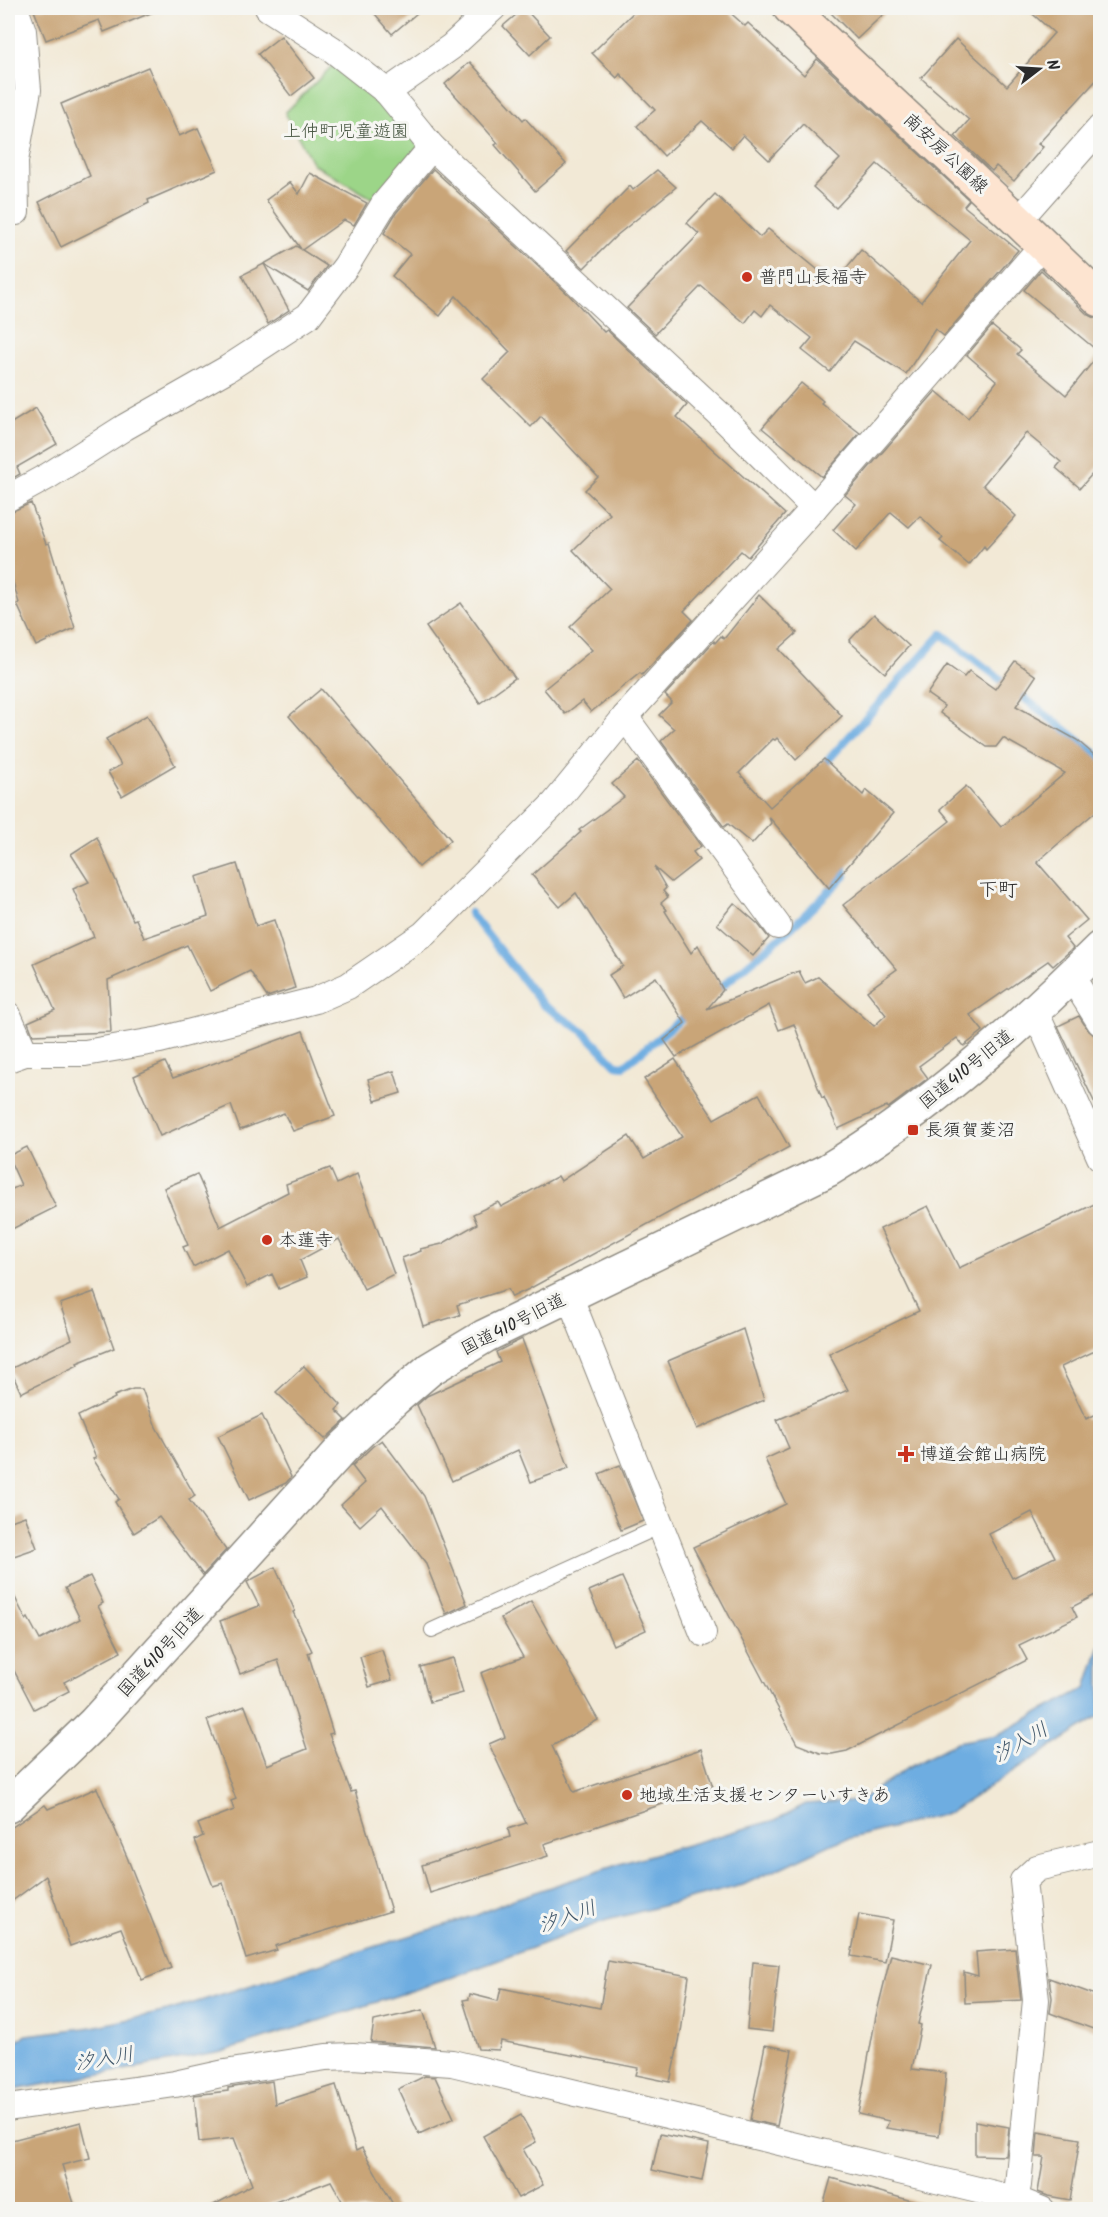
<svg xmlns="http://www.w3.org/2000/svg" width="1108" height="2217" font-family="Kalam,'Klee One',sans-serif">
  <style>
    .green { fill: #9cd588; stroke: #64805a; stroke-width: 1.5 }
    .water { fill: #6eade1; stroke: #4c6c86; stroke-width: 1.5 }
    .lines { fill: none; stroke-linecap: round; stroke-linejoin: round }
    .stream { stroke: #6eade1; stroke-width: 8 }
    .building { fill: #c9a578; fill-rule: evenodd }
    .service-casing { stroke: #8e8a80; stroke-width: 16 }
    .minor-casing { stroke: #8e8a80; stroke-width: 28 }
    .tertiary-casing { stroke: #8e8a80; stroke-width: 36 }
    .secondary-casing { stroke: #8e8a80; stroke-width: 36 }
    .service { stroke: #fff; stroke-width: 14 }
    .minor { stroke: #fff; stroke-width: 26 }
    .tertiary { stroke: #fff; stroke-width: 33 }
    .secondary { stroke: #fde4d0; stroke-width: 33 }
    .poi-dot { fill: #c8321e; stroke: #f6f6f2; stroke-width: 2 }
    .labels { text-anchor: middle; stroke-width: 6; stroke-linejoin: round; paint-order: stroke }
    .park-label { font-size: 18px; fill: #475642; stroke: #f6f6f2 }
    .street-label { font-size: 18px; fill: #2b2b2b; stroke: #f6f6f2 }
    .poi-label { font-size: 18px; fill: #2b2b2b; stroke: #f6f6f2; text-anchor: start }
    .neighbourhood-label { font-size: 20px; fill: #2b2b2b; stroke: #f6f6f2 }
    .water-label { font-size: 20px; font-style: italic; fill: #42586b; stroke: #f6f6f2 }
  </style>
  <rect width="100%" height="100%" fill="#f6f6f2"/>
  <filter id="ink" filterUnits="userSpaceOnUse"><feTurbulence type="fractalNoise" baseFrequency=".0167" numOctaves="2"/><feDisplacementMap in="SourceGraphic" scale="12" xChannelSelector="R" yChannelSelector="G"/><feConvolveMatrix kernelMatrix="1 2 1 2 8 2 1 2 1" color-interpolation-filters="sRGB"/></filter>
  <filter id="wash" filterUnits="userSpaceOnUse"><feTurbulence type="fractalNoise" baseFrequency=".008" numOctaves="4" result="noise"/><feDisplacementMap in="SourceGraphic" scale="24" xChannelSelector="R" yChannelSelector="G"/><feGaussianBlur stdDeviation="1.35" result="paint"/><feColorMatrix in="noise" values="0 0 0 0 0 0 0 0 0 0 0 0 0 0 0 0 0 1.4 0 .05"/><feComposite in="paint" operator="in"/></filter>
  <g filter="url(#wash)">
    <rect width="100%" height="100%" fill="#f2e9d6"/>
    <!-- green -->
    <path class="green" d="M 336,62 L 380,99 L 420,146 L 375,200 L 313,164 L 285,113 Z"/>
    <!-- water -->
    <path class="water" d="M 1100,1645 L 1100,1716 L 949,1813 L 836,1842 L 743,1885 L 607,1920 L 442,1981 L 222,2052 L 8,2091 L 8,2046 L 27,2035 L 93,2027 L 168,2011 L 477,1915 L 514,1899 L 626,1862 L 775,1820 L 806,1804 L 860,1800 L 906,1769 L 957,1742 L 997,1735 L 1086,1688 Z"/>
    <g class="lines">
      <!-- stream -->
      <g class="stream">
        <path d="M 819,770 L 942,634 L 1100,757"/>
        <path d="M 470,913 L 543,1005 L 583,1031 L 616,1065 L 624,1066 L 690,1012"/>
        <path d="M 714,993 L 790,929 L 845,876 L 843,861"/>
      </g>
    </g>
    <g id="blocks">
      <!-- building -->
      <g class="building">
        <path d="M 33,8 L 163,8 L 104,32 L 99,20 L 46,40 Z"/>
        <path d="M 370,8 L 423,8 L 392,34 Z"/>
        <path d="M 524,8 L 550,36 L 530,55 L 503,26 Z"/>
        <path d="M 638,8 L 725,8 L 745,26 L 748,23 L 804,75 L 817,59 L 969,200 L 964,206 L 1018,250 L 944,336 L 935,329 L 906,374 L 854,341 L 830,372 L 802,350 L 812,338 L 770,305 L 762,316 L 755,310 L 745,323 L 701,286 L 655,334 L 627,308 L 699,234 L 687,223 L 715,194 L 760,237 L 768,229 L 834,283 L 861,250 L 921,302 L 970,240 L 877,164 L 836,208 L 813,187 L 840,159 L 803,124 L 769,160 L 743,135 L 732,148 L 702,121 L 664,156 L 637,126 L 655,110 L 620,74 L 617,78 L 592,53 Z"/>
        <path d="M 826,8 L 890,8 L 857,39 Z"/>
        <path d="M 1026,8 L 1101,8 L 1101,75 L 1038,144 L 1043,147 L 1014,181 L 996,166 L 992,171 L 955,136 L 969,120 L 921,78 L 956,39 L 1007,86 L 1054,33 Z"/>
        <path d="M 281,36 L 314,78 L 291,96 L 258,54 Z"/>
        <path d="M 470,62 L 523,120 L 525,118 L 566,164 L 535,191 L 495,145 L 498,143 L 445,84 Z"/>
        <path d="M 148,67 L 179,136 L 198,128 L 217,170 L 148,200 L 149,203 L 61,247 L 39,202 L 90,176 L 61,104 Z"/>
        <path d="M 433,169 L 570,296 L 604,332 L 607,330 L 687,405 L 677,417 L 785,514 L 748,557 L 741,551 L 684,611 L 693,620 L 642,675 L 640,673 L 591,712 L 582,701 L 565,714 L 544,689 L 592,650 L 570,627 L 610,589 L 573,550 L 610,514 L 585,490 L 598,477 L 541,416 L 531,427 L 483,379 L 510,352 L 492,333 L 456,296 L 440,316 L 392,276 L 410,254 L 384,233 L 396,213 Z"/>
        <path d="M 657,170 L 676,187 L 616,236 L 584,268 L 566,251 L 630,186 L 633,190 Z"/>
        <path d="M 310,173 L 367,203 L 354,225 L 344,220 L 302,250 L 327,266 L 308,291 L 264,264 L 296,246 L 301,249 L 266,200 L 290,182 L 299,194 Z"/>
        <path d="M 264,264 L 289,310 L 268,324 L 242,275 Z"/>
        <path d="M 1041,270 L 1087,314 L 1095,318 L 1101,318 L 1101,464 L 1080,488 L 1056,468 L 1061,462 L 1026,433 L 983,485 L 1016,516 L 986,549 L 984,546 L 969,565 L 940,541 L 943,538 L 920,516 L 909,527 L 891,512 L 856,551 L 833,530 L 856,504 L 845,495 L 936,391 L 968,418 L 997,381 L 967,355 L 992,326 L 1021,350 L 1017,354 L 1066,395 L 1100,353 L 1024,290 Z"/>
        <path d="M 801,383 L 823,401 L 821,403 L 860,433 L 822,477 L 762,428 Z"/>
        <path d="M 36,408 L 57,444 L 17,467 L 20,474 L 8,481 L 8,425 Z"/>
        <path d="M 31,503 L 46,544 L 49,543 L 75,628 L 36,646 L 17,604 L 19,603 L 8,565 L 8,513 Z"/>
        <path d="M 759,595 L 797,633 L 779,649 L 842,716 L 796,760 L 777,738 L 775,740 L 773,739 L 739,773 L 770,807 L 824,759 L 863,795 L 866,790 L 893,813 L 829,888 L 769,817 L 771,823 L 752,844 L 728,824 L 724,827 L 661,741 L 674,729 L 659,715 L 672,702 L 665,695 L 714,641 L 715,643 L 721,636 L 724,639 Z"/>
        <path d="M 461,603 L 515,678 L 480,703 L 426,627 Z"/>
        <path d="M 874,614 L 909,646 L 885,673 L 849,641 Z"/>
        <path d="M 1015,661 L 1036,676 L 1016,706 L 1077,740 L 1101,761 L 1101,807 L 1037,862 L 1087,920 L 1065,938 L 1073,948 L 1070,951 L 1053,966 L 1048,961 L 970,1015 L 983,1031 L 964,1046 L 957,1038 L 919,1066 L 928,1078 L 888,1108 L 887,1106 L 838,1129 L 824,1097 L 822,1098 L 794,1024 L 779,1030 L 769,1005 L 676,1057 L 664,1040 L 685,1023 L 656,977 L 623,998 L 609,975 L 623,966 L 576,893 L 560,907 L 532,875 L 581,832 L 579,830 L 624,797 L 612,784 L 638,761 L 701,846 L 693,852 L 699,860 L 671,882 L 654,867 L 666,888 L 663,891 L 668,897 L 661,903 L 667,910 L 665,911 L 691,953 L 698,945 L 723,990 L 707,1009 L 799,971 L 805,983 L 818,977 L 874,1026 L 886,1015 L 867,991 L 897,969 L 843,905 L 950,821 L 940,809 L 966,786 L 1001,827 L 1065,773 L 1003,738 L 996,747 L 987,747 L 940,713 L 944,706 L 927,694 L 947,665 L 964,677 L 969,671 L 995,689 Z"/>
        <path d="M 321,689 L 451,840 L 419,867 L 289,716 Z"/>
        <path d="M 147,715 L 175,765 L 122,796 L 108,772 L 121,765 L 106,739 Z"/>
        <path d="M 97,837 L 133,920 L 136,919 L 144,938 L 208,916 L 196,877 L 237,864 L 256,926 L 274,920 L 295,988 L 267,997 L 250,971 L 210,991 L 187,945 L 108,980 L 111,1032 L 33,1035 L 28,1022 L 55,1010 L 34,964 L 94,937 L 73,889 L 89,882 L 71,854 Z"/>
        <path d="M 734,903 L 758,924 L 769,938 L 753,956 L 717,924 Z"/>
        <path d="M 1079,1016 L 1088,1030 L 1094,1035 L 1101,1037 L 1101,1116 L 1058,1026 Z"/>
        <path d="M 303,1031 L 335,1116 L 293,1131 L 284,1113 L 240,1130 L 231,1105 L 160,1136 L 134,1076 L 165,1062 L 173,1078 Z"/>
        <path d="M 675,1059 L 714,1119 L 759,1094 L 789,1147 L 529,1289 L 512,1297 L 508,1289 L 457,1305 L 460,1315 L 423,1326 L 402,1258 L 421,1251 L 420,1249 L 442,1244 L 477,1224 L 473,1214 L 498,1202 L 501,1207 L 558,1176 L 561,1181 L 629,1136 L 644,1159 L 682,1137 L 644,1079 Z"/>
        <path d="M 394,1071 L 401,1093 L 375,1101 L 368,1079 Z"/>
        <path d="M 27,1147 L 56,1207 L 8,1231 L 8,1191 L 21,1185 L 8,1156 Z"/>
        <path d="M 330,1168 L 337,1184 L 357,1174 L 394,1274 L 364,1289 L 339,1239 L 300,1260 L 307,1277 L 279,1289 L 272,1274 L 247,1287 L 228,1249 L 193,1267 L 183,1247 L 188,1245 L 164,1188 L 197,1174 L 220,1227 L 288,1192 L 286,1184 Z"/>
        <path d="M 1101,1201 L 1101,1348 L 1061,1367 L 1086,1419 L 1101,1412 L 1101,1592 L 1072,1607 L 1077,1617 L 1019,1645 L 1027,1660 L 847,1751 L 832,1754 L 820,1753 L 797,1744 L 693,1547 L 786,1504 L 765,1459 L 789,1448 L 777,1420 L 848,1390 L 829,1354 L 919,1311 L 880,1229 L 928,1206 L 959,1268 ZM 1032,1512 L 1055,1557 L 1012,1578 L 989,1534 Z"/>
        <path d="M 94,1292 L 114,1348 L 77,1363 L 78,1365 L 21,1393 L 10,1369 L 72,1339 L 60,1304 Z"/>
        <path d="M 743,1329 L 764,1400 L 697,1429 L 668,1361 Z"/>
        <path d="M 522,1339 L 569,1468 L 531,1482 L 518,1450 L 452,1481 L 417,1405 L 427,1396 L 500,1362 L 496,1352 Z"/>
        <path d="M 304,1366 L 341,1405 L 336,1410 L 346,1420 L 325,1439 L 276,1392 Z"/>
        <path d="M 133,1389 L 142,1389 L 156,1427 L 195,1496 L 189,1500 L 226,1550 L 203,1575 L 159,1517 L 134,1533 L 115,1502 L 119,1499 L 93,1459 L 96,1458 L 78,1416 L 115,1398 L 114,1396 Z"/>
        <path d="M 262,1415 L 291,1477 L 286,1483 L 249,1500 L 218,1436 Z"/>
        <path d="M 382,1440 L 424,1496 L 467,1604 L 446,1614 L 425,1562 L 382,1506 L 360,1526 L 341,1505 L 365,1483 L 352,1466 L 373,1446 Z"/>
        <path d="M 620,1465 L 643,1521 L 621,1530 L 599,1474 Z"/>
        <path d="M 25,1516 L 37,1548 L 8,1558 L 8,1522 Z"/>
        <path d="M 275,1567 L 295,1611 L 293,1612 L 312,1651 L 308,1653 L 333,1733 L 329,1734 L 351,1792 L 355,1791 L 391,1911 L 275,1946 L 277,1950 L 246,1959 L 223,1883 L 213,1886 L 195,1840 L 203,1836 L 198,1824 L 234,1810 L 231,1801 L 236,1799 L 207,1720 L 245,1706 L 267,1765 L 307,1749 L 278,1660 L 240,1674 L 220,1621 L 259,1606 L 247,1582 Z"/>
        <path d="M 90,1576 L 103,1603 L 98,1606 L 121,1652 L 64,1682 L 69,1691 L 34,1709 L 8,1659 L 8,1583 L 26,1620 L 28,1618 L 40,1640 L 80,1619 L 65,1588 Z"/>
        <path d="M 622,1577 L 646,1630 L 613,1645 L 589,1591 Z"/>
        <path d="M 531,1601 L 598,1720 L 552,1746 L 574,1792 L 701,1749 L 713,1787 L 544,1844 L 548,1856 L 430,1893 L 422,1865 L 510,1837 L 508,1829 L 526,1823 L 489,1744 L 505,1737 L 481,1673 L 523,1657 L 501,1618 Z"/>
        <path d="M 382,1650 L 392,1680 L 369,1687 L 360,1657 Z"/>
        <path d="M 453,1658 L 463,1693 L 430,1702 L 420,1667 Z"/>
        <path d="M 97,1788 L 127,1857 L 171,1968 L 142,1980 L 121,1928 L 70,1946 L 46,1876 L 8,1904 L 8,1830 L 45,1805 L 48,1809 Z"/>
        <path d="M 859,1914 L 893,1920 L 885,1962 L 851,1956 Z"/>
        <path d="M 1015,1949 L 1021,2000 L 965,2003 L 964,1972 L 978,1976 L 976,1952 Z"/>
        <path d="M 891,1955 L 932,1965 L 918,2024 L 921,2025 L 912,2069 L 946,2073 L 939,2136 L 886,2128 L 889,2121 L 858,2114 L 876,2016 Z"/>
        <path d="M 608,1961 L 689,1976 L 681,2032 L 670,2082 L 636,2075 L 638,2068 L 501,2041 L 499,2050 L 478,2049 L 463,2000 L 469,1999 L 470,1994 L 498,2001 L 501,1988 L 600,2008 Z"/>
        <path d="M 753,1962 L 779,1965 L 772,2032 L 747,2029 Z"/>
        <path d="M 1049,1978 L 1101,1997 L 1101,2032 L 1050,2013 L 1052,1998 Z"/>
        <path d="M 423,2010 L 435,2047 L 371,2042 L 374,2021 Z"/>
        <path d="M 765,2045 L 792,2050 L 777,2126 L 750,2120 Z"/>
        <path d="M 425,2076 L 435,2077 L 454,2118 L 419,2134 L 398,2089 Z"/>
        <path d="M 272,2081 L 275,2104 L 336,2085 L 356,2151 L 362,2148 L 396,2210 L 347,2210 L 331,2181 L 254,2210 L 204,2210 L 252,2185 L 234,2138 L 199,2142 L 194,2095 L 228,2091 L 228,2088 Z"/>
        <path d="M 521,2115 L 536,2142 L 523,2149 L 543,2185 L 518,2198 L 483,2136 Z"/>
        <path d="M 975,2121 L 1009,2127 L 1006,2156 L 975,2155 Z"/>
        <path d="M 81,2122 L 90,2158 L 62,2165 L 76,2210 L 8,2210 L 8,2141 Z"/>
        <path d="M 1038,2132 L 1080,2139 L 1070,2200 L 1048,2196 L 1038,2192 L 1044,2157 L 1036,2157 Z"/>
        <path d="M 660,2134 L 709,2144 L 702,2181 L 652,2170 Z"/>
        <path d="M 831,2178 L 919,2203 L 918,2210 L 822,2210 Z"/>
      </g>
    </g>
  </g>
  <g filter="url(#ink)">
    <use href="#blocks" fill-opacity="0" stroke="#8e8a80" stroke-width="1.5"/>
    <g class="lines">
      <!-- service casing -->
      <g class="service-casing">
        <path id="service" d="M 432,1630 L 659,1527"/>
      </g>
      <!-- minor casing -->
      <g class="minor-casing">
        <g id="minor">
          <path d="M 15,8 L 23,31 L 28,90 L 15,161 L 16,212"/>
          <path d="M 268,8 L 332,49 L 387,92 L 451,47 L 493,8"/>
          <path d="M 387,92 L 432,147 L 720,415 L 814,508"/>
          <path d="M 1018,221 L 1100,128"/>
          <path d="M 8,498 L 48,476 L 125,427 L 227,369 L 308,316 L 346,266 L 384,204 L 432,147"/>
          <path d="M 625,717 L 778,926"/>
          <path d="M 1071,976 L 1100,1022"/>
          <path d="M 1035,1011 L 1100,1157"/>
          <path d="M 8,1015 L 25,1053"/>
          <path d="M 8,1059 L 25,1053 L 85,1053 L 160,1040 L 316,1000 L 348,986 L 424,934 L 554,804 L 625,717 L 814,508 L 1042,246"/>
          <path d="M 569,1295 L 703,1633"/>
          <path d="M 8,2108 L 175,2084 L 225,2073 L 326,2057 L 353,2056 L 452,2063 L 1015,2199 L 1042,2210"/>
          <path d="M 1015,2199 L 1018,2185 L 1036,2000 L 1023,1881 L 1037,1868 L 1100,1853"/>
        </g>
      </g>
      <!-- tertiary casing -->
      <g class="tertiary-casing">
        <path id="tertiary" d="M 8,1806 L 94,1723 L 344,1447 L 395,1399 L 430,1369 L 485,1336 L 828,1170 C 928,1110 1018,1029 1100,948"/>
      </g>
      <!-- secondary casing -->
      <g class="secondary-casing">
        <path id="secondary" d="M 790,8 L 1018,221 L 1100,300"/>
      </g>
      <!-- service -->
      <use href="#service" class="service"/>
      <!-- minor -->
      <use href="#minor" class="minor"/>
      <!-- tertiary -->
      <use href="#tertiary" class="tertiary"/>
      <!-- secondary -->
      <use href="#secondary" class="secondary"/>
    </g>
  </g>
  <!-- markers -->
  <g class="poi-dot">
    <circle cx="747" cy="277" r="6"/>
    <rect x="907" y="1124" width="12" height="12" rx="3"/>
    <circle cx="267" cy="1240" r="6"/>
    <path d="M903 1445h6v6h6v6h-6v6h-6v-6h-6v-6h6z"/>
    <circle cx="627" cy="1795" r="6"/>
  </g>
  <g class="labels">
    <!-- park labels -->
    <g class="park-label">
      <text x="346" y="137">上仲町児童遊園</text>
    </g>
    <!-- street labels -->
    <g class="street-label">
      <text transform="translate(946 153) rotate(43)" y="6">南安房公園線</text>
      <text transform="translate(966 1069) rotate(-39)" y="6">国道410号旧道</text>
      <text transform="translate(513 1324) rotate(-27)" y="6">国道410号旧道</text>
      <text transform="translate(160 1652) rotate(-47)" y="6">国道410号旧道</text>
    </g>
    <!-- poi labels -->
    <g class="poi-label">
      <text x="759" y="283">普門山長福寺</text>
      <text x="925" y="1136">長須賀菱沼</text>
      <text x="279" y="1246">本蓮寺</text>
      <text x="920" y="1460">博道会館山病院</text>
      <text x="639" y="1801">地域生活支援センターいすきあ</text>
    </g>
    <!-- neighbourhood labels -->
    <g class="neighbourhood-label">
      <text x="998" y="896">下町</text>
    </g>
    <!-- water labels -->
    <g class="water-label">
      <text transform="translate(1020 1742) rotate(-30)" y="7">汐入川</text>
      <text transform="translate(567 1916) rotate(-19)" y="7">汐入川</text>
      <text transform="translate(104 2058) rotate(-10)" y="7">汐入川</text>
    </g>
  </g>
  <!-- margin -->
  <rect width="1108" height="2217" fill="none" stroke="#f6f6f2" stroke-width="30"/>
  <!-- north arrow -->
  <g transform="translate(1039 69) rotate(73)" stroke="#f6f6f2" stroke-width="4.5" paint-order="stroke">
  <path d="M0-4.5L10 22L0 15L-10 22Z" fill="#2b2b2b"/>
  <text y="-9" font-size="16" font-weight="bold" text-anchor="middle" fill="#2b2b2b">N</text>
  </g>
</svg>
